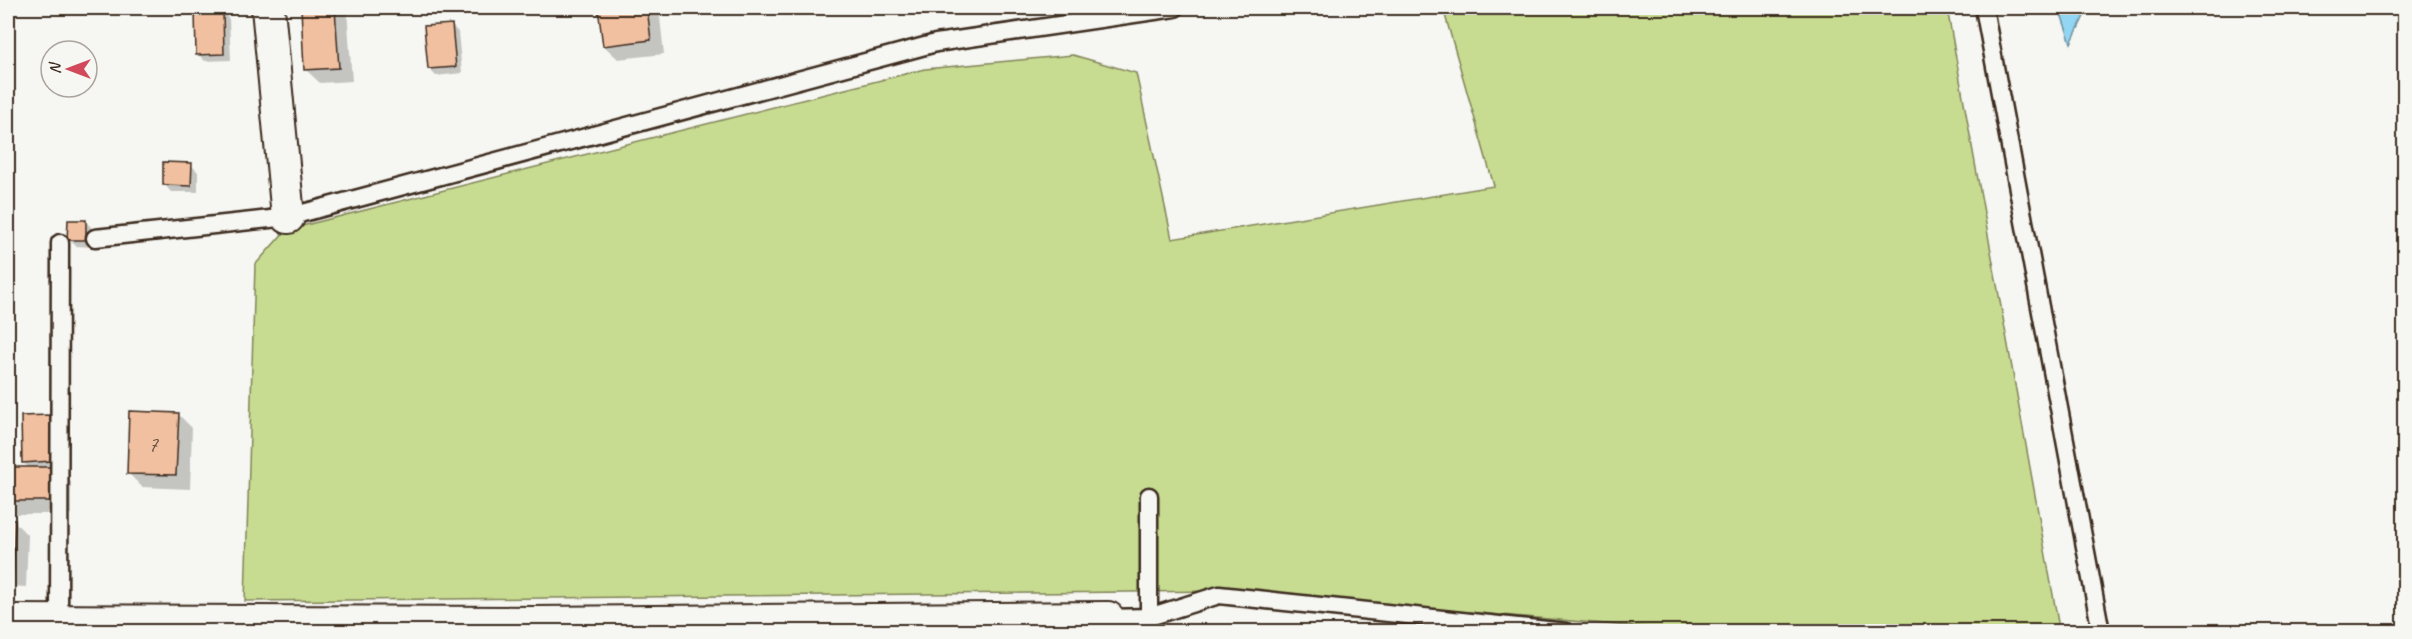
<svg xmlns="http://www.w3.org/2000/svg" width="2412" height="639" font-family="Caveat,sans-serif">
  <style>
    .green { fill: #c7dc91; stroke: #818358; stroke-width: 1.5 }
    .water { fill: #92d6f4; stroke: #6f919e; stroke-width: 1.5 }
    .shadow { fill: #0003 }
    .building { fill: #f1c0a1; stroke: #3b2a1e; stroke-width: 1.5 }
    .lines { fill: none; stroke-linecap: round; stroke-linejoin: round }
    .service-casing { stroke: #3b2a1e; stroke-width: 21 }
    .minor-casing { stroke: #3b2a1e; stroke-width: 36 }
    .path { stroke: #3b2a1e; stroke-width: 4; stroke-dasharray: 4.5 4.5; stroke-linecap: butt }
    .service { stroke: #f6f6f2; stroke-width: 16 }
    .minor { stroke: #f6f6f2; stroke-width: 32 }
    .labels { text-anchor: middle; stroke-width: 5; stroke-linejoin: round; paint-order: stroke }
    .number-label { font-size: 22px; fill: #68503f }
  </style>
  <rect width="100%" height="100%" fill="#f6f6f2"/>
  <filter id="ink" filterUnits="userSpaceOnUse"><feTurbulence type="fractalNoise" baseFrequency=".0167" numOctaves="2"/><feDisplacementMap in="SourceGraphic" scale="12" xChannelSelector="R" yChannelSelector="G"/><feConvolveMatrix kernelMatrix="1 2 1 2 8 2 1 2 1" color-interpolation-filters="sRGB"/></filter>
  <g filter="url(#ink)">
    <!-- green -->
    <path class="green" d="M 1443,8 L 1947,8 L 2059,628 L 2051,632 L 1687,631 L 1222,591 L 245,601 L 255,265 L 286,230 L 925,69 L 1073,55 L 1136,73 L 1172,239 L 1494,186 Z"/>
    <!-- water -->
    <path class="water" d="M 2059,8 L 2088,8 L 2071,43 Z"/>
    <!-- shadow -->
    <g class="shadow">
      <path d="M 302,8 L 347,9 L 352,81 L 320,83 L 306,70 Z"/>
      <path d="M 599,8 L 659,8 L 664,54 L 618,59 L 604,46 Z"/>
      <path d="M 222,12 L 229,19 L 231,60 L 205,61 L 198,54 Z"/>
      <path d="M 451,25 L 458,32 L 462,73 L 436,76 L 429,69 Z"/>
      <path d="M 191,165 L 198,172 L 198,192 L 171,192 L 164,184 Z"/>
      <path d="M 86,222 L 93,229 L 92,247 L 76,246 L 68,239 Z"/>
      <path d="M 178,414 L 192,428 L 190,489 L 142,487 L 128,473 Z"/>
      <path d="M 50,417 L 57,424 L 58,470 L 71,482 L 71,514 L 13,514 L 8,509 L 8,469 L 30,469 L 23,462 Z"/>
      <path d="M 8,522 L 15,522 L 28,536 L 26,587 L 8,586 Z"/>
    </g>
    <!-- building -->
    <g class="building">
      <path d="M 301,8 L 335,8 L 339,68 L 304,70 Z"/>
      <path d="M 598,8 L 647,8 L 651,40 L 603,46 Z"/>
      <path d="M 195,11 L 223,11 L 224,54 L 196,55 Z"/>
      <path d="M 452,24 L 456,67 L 428,69 L 424,26 Z"/>
      <path d="M 163,162 L 192,163 L 191,186 L 163,185 Z"/>
      <path d="M 68,220 L 86,220 L 86,240 L 67,240 Z"/>
      <path d="M 129,411 L 179,413 L 176,475 L 127,474 Z"/>
      <path d="M 50,415 L 52,461 L 22,463 L 21,416 Z"/>
      <rect x="8" y="467" width="50" height="34"/>
      <path d="M 8,520 L 15,520 L 13,574 L 8,574 Z"/>
    </g>
    <g class="lines">
      <!-- service casing -->
      <g class="service-casing">
        <g id="service">
          <path d="M 1984,8 L 2101,632"/>
          <path d="M 95,238 L 288,217 L 936,43 L 1175,8"/>
          <path d="M 1149,617 L 1219,595 L 1566,632"/>
          <path d="M 1108,618 L 1149,617 L 1149,496"/>
          <path d="M 59,623 L 60,243"/>
        </g>
      </g>
      <!-- minor casing -->
      <g class="minor-casing">
        <g id="minor">
          <path d="M 268,8 L 288,217"/>
          <path d="M 8,621 L 534,623 L 1108,618"/>
        </g>
      </g>
      <!-- path -->
      <path class="path" d="M 926,8 L 928,16"/>
      <!-- service -->
      <use href="#service" class="service"/>
      <!-- minor -->
      <use href="#minor" class="minor"/>
    </g>
  </g>
  <g class="labels">
    <!-- number labels -->
    <g class="number-label">
      <text x="153" y="451">7</text>
    </g>
  </g>
  <!-- margin -->
  <rect width="2412" height="639" fill="none" stroke="#f6f6f2" stroke-width="30"/>
  <rect x="15" y="15" width="2382" height="609" fill="none" stroke="#3b2a1e" stroke-width="2" filter="url(#ink)"/>
  <!-- north arrow -->
  <g transform="translate(69 69) rotate(270)"><circle r="28" fill="#f6f6f2" stroke="#aba49d" stroke-width="1.5"/>
  <path d="M0-4.5L10 22L0 15L-10 22Z" fill="#d1495b"/>
  <text y="-9" font-size="16" font-weight="bold" text-anchor="middle" fill="#3b2a1e">N</text>
  </g>
</svg>
